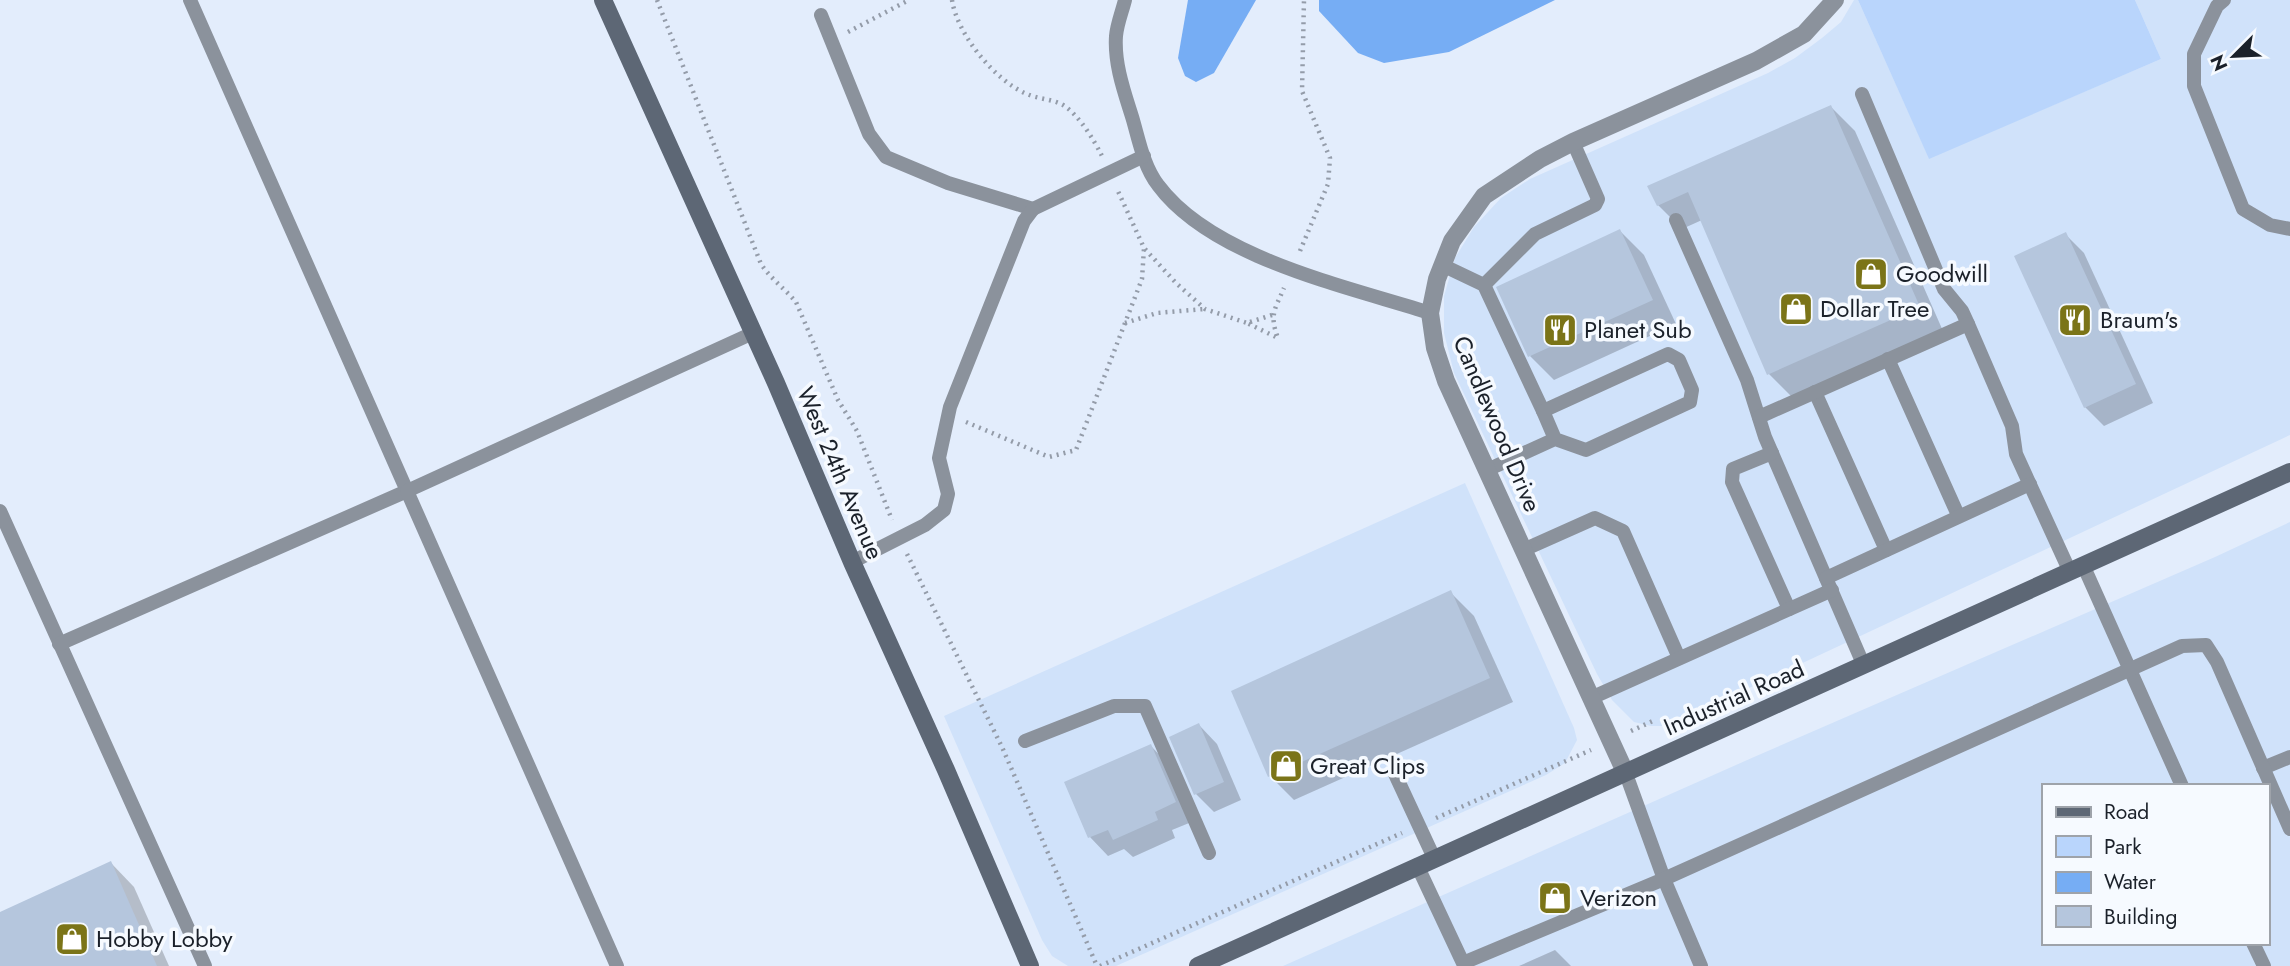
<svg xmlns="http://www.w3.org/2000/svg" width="2290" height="966" font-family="Jost,sans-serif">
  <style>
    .built { fill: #d0e2fa; fill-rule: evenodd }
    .green { fill: #b9d5fc }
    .water { fill: #76adf4 }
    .shadow { fill: #0003 }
    .building { fill: #b5c6dd }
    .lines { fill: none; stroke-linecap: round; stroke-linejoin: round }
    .path { stroke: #949ca9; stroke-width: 4.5; stroke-dasharray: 2 5; stroke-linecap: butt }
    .lane { stroke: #8b929c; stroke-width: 14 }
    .street { stroke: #8b929c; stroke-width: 18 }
    .secondary { stroke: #5d6775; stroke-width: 18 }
    .labels { text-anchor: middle; stroke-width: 7; stroke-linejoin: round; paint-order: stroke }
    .poi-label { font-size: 24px; fill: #1b212a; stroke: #f6faff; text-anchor: start }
    .street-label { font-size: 24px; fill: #1b212a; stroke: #f6faff }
  </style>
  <rect width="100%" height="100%" fill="#e3edfc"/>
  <!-- built -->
  <g class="built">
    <path d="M 1854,0 L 1858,0 L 1929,158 L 2161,59 L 2135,0 L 2290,0 L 2290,435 L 1668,726 L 1651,726 L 1634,722 L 1612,700 L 1597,674 L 1454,373 L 1444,333 L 1444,296 L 1455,258 L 1474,227 L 1501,198 L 1530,179 L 1768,73 L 1795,58 L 1822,38 L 1841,22 Z"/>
    <path d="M 1465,483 L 1574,728 L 1577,740 L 1565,763 L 1546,775 L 1116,966 L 1068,966 L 1052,956 L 1042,940 L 944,716 Z"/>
    <path d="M 2290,522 L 2290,966 L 1283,966 L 1754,757 L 2215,557 ZM 2043,786 L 2267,786 L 2267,943 L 2043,943 Z"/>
  </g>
  <!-- green -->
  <path class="green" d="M 1858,0 L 2135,0 L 2161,59 L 1929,159 Z"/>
  <!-- water -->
  <g class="water">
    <path d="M 1188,0 L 1256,0 L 1214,73 L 1196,82 L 1185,76 L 1178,58 Z"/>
    <path d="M 1319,0 L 1555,0 L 1449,52 L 1384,63 L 1358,53 L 1319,11 Z"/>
  </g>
  <!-- shadow -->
  <g class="shadow">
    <path d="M 1831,107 L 1855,131 L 1943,331 L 1793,398 L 1769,374 L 1702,220 L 1682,229 L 1658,205 Z"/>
    <path d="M 1620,231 L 1644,255 L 1676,324 L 1554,380 L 1530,356 Z"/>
    <path d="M 2065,234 L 2084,253 L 2153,403 L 2104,426 L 2085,407 Z"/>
    <path d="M 1450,592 L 1474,616 L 1513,702 L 1294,800 L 1270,776 L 1233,692 Z"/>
    <path d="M 1199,725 L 1217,744 L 1241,800 L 1214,812 L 1196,794 Z"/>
    <path d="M 1151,746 L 1169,765 L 1194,821 L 1172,830 L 1175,838 L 1133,857 L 1124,849 L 1108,856 L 1090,837 L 1066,783 Z"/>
    <path d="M 111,863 L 134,887 L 169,966 L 0,966 L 0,914 Z"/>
    <path d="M 1555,950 L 1571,966 L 1519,966 Z"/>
  </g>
  <!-- building -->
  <g class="building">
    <path d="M 1831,105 L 1920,307 L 1767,375 L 1688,192 L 1657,206 L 1647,186 Z"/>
    <path d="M 1620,229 L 1653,300 L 1528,357 L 1496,287 Z"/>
    <path d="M 2066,232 L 2136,384 L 2084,408 L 2014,256 Z"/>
    <path d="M 1451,590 L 1490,678 L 1268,777 L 1231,691 Z"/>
    <path d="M 1199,723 L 1224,782 L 1194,795 L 1169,737 Z"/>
    <path d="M 1151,744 L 1176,802 L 1155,812 L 1158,820 L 1113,840 L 1108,830 L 1088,838 L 1064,782 Z"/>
    <path d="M 111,861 L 157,966 L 0,966 L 0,912 Z"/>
  </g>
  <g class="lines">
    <!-- path -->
    <g class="path">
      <path d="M 657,0 L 761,264 C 771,279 785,289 796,302 L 838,400 L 857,431 L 892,520"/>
      <path d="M 952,0 C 957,34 995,81 1027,94 C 1038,99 1052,99 1063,105 C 1079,115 1094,140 1102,156"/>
      <path d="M 848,32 L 909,0"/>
      <path d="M 1145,249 L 1176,283 L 1205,309 L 1247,323"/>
      <path d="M 1300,251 L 1328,184 L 1330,158 L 1302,91 L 1304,0"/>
      <path d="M 1272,315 L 1247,323 L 1278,338 C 1269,315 1275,309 1284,288"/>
      <path d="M 1125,323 L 1157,313 L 1204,309"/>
      <path d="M 966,422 L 1049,457 L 1076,450 L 1142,279 L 1144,248 L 1117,189"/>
      <path d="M 907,554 L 1002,747 L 1097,966"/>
      <path d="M 1631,731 L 1655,720"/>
      <path d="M 1436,818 L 1591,750"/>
      <path d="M 1100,966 L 1402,833"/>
    </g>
    <!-- lane -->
    <g class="lane">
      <path d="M 1125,0 C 1122,12 1117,24 1116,36 C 1114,65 1125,94 1133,120 C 1139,141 1144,167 1158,185 C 1212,258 1346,286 1430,313"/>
      <path d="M 2224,0 L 2217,6 L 2194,54 L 2194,86 L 2243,209 L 2270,225 L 2290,229"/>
      <path d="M 821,15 L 869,134 L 886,157 L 948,183 L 1033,209 L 1144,156"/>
      <path d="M 1862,94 L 1944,289 L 1962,311 L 1968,324 L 2012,426 L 2016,454 L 2070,572"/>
      <path d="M 1676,220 L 1747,380 L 1765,437 L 1864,666"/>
      <path d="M 1442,265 L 1484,285 L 1543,411"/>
      <path d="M 1484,285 L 1535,234 L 1595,205 L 1598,199 L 1573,142"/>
      <path d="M 1888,359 L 1958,515"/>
      <path d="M 1815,392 L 1886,550"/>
      <path d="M 1759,417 L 1968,324"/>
      <path d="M 1772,453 L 1733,469 L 1732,482 L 1789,609"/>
      <path d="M 1487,470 L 1555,439 L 1586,450 L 1690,402 L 1692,390 L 1679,360 L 1668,354 L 1543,411 L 1555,439"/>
      <path d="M 0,511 L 205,966"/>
      <path d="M 1523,550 L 1595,518 L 1623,531 L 1679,658"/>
      <path d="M 852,562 L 925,525 L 944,510 L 948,494 L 939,458 L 950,407 L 1024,221 L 1033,209"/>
      <path d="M 2084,567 L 2182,786"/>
      <path d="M 1826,578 L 2030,484"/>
      <path d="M 59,644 L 407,491 L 190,0"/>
      <path d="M 1591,698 L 1832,590"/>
      <path d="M 1025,741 L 1114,706 L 1145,706 L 1209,853"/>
      <path d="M 2263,768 L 2290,757"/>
      <path d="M 1395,774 L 1434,858"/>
      <path d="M 1626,774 L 1664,879 L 1701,966"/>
      <path d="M 1417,865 L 1463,963 L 1664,879 L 2182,646 L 2206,645 L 2217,662 L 2290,829"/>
      <path d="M 2253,943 L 2264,966"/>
      <path d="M 617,966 L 407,491 L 753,333"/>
    </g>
    <!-- street -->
    <path class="street" d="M 1626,774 L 1446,381 L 1435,348 L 1430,313 L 1437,279 L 1452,241 L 1484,196 L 1540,159 L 1573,142 L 1756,61 L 1804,34 L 1835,0"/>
    <!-- secondary -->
    <g class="secondary">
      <path d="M 603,0 L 776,383 L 852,562 L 946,770 L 1030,966"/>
      <path d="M 1198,966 C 1561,799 1927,639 2290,472"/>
    </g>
  </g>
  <!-- icons -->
  <defs>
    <g id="shop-square" transform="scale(1.75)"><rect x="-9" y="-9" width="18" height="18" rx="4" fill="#7b7418" stroke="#f6faff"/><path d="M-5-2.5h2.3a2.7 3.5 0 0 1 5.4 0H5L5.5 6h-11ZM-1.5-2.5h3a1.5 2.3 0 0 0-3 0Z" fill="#fff"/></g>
    <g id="restaurant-square" transform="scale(1.75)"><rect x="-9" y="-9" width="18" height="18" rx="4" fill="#7b7418" stroke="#f6faff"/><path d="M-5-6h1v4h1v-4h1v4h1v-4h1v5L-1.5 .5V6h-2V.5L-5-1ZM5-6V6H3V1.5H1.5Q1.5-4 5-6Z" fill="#fff"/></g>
  </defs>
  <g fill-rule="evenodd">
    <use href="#shop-square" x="1871" y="274"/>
    <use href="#shop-square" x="1796" y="309"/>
    <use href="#restaurant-square" x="2075" y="320"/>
    <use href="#restaurant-square" x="1560" y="330"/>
    <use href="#shop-square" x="1286" y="766"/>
    <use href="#shop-square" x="1555" y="898"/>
    <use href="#shop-square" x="72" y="939"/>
  </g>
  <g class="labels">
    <!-- poi labels -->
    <g class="poi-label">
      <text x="1896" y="282">Goodwill</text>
      <text x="1820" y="317">Dollar Tree</text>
      <text x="2100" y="328">Braum's</text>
      <text x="1584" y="338">Planet Sub</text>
      <text x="1310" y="774">Great Clips</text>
      <text x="1580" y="906">Verizon</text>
      <text x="96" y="947">Hobby Lobby</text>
    </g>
    <!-- street labels -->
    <g class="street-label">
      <text transform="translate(1497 424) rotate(67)" y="8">Candlewood Drive</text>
      <text transform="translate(840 473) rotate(67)" y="8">West 24th Avenue</text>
      <text transform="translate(1734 698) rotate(-24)" y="8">Industrial Road</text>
    </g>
  </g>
  <!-- legend -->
  <rect x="2042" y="784" width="228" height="161" fill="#f6faff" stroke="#9ea3aa" stroke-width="2"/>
  <rect x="2056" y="807" width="35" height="10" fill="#5d6775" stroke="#9ea3aa" stroke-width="2"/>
  <text x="2104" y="819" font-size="21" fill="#1b212a">Road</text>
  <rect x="2056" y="836" width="35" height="21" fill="#b9d5fc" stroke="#9ea3aa" stroke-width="2"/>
  <text x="2104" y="854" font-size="21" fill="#1b212a">Park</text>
  <rect x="2056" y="872" width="35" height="21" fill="#76adf4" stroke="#9ea3aa" stroke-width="2"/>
  <text x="2104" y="889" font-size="21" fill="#1b212a">Water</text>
  <rect x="2056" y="906" width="35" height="21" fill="#b5c6dd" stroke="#9ea3aa" stroke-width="2"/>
  <text x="2104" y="924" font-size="21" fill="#1b212a">Building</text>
  <!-- north arrow -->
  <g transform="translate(2234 56) rotate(246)" stroke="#f6faff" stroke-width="5" paint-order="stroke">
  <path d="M0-5L12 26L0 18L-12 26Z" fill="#1b212a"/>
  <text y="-10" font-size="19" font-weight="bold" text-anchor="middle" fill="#1b212a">N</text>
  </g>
</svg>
